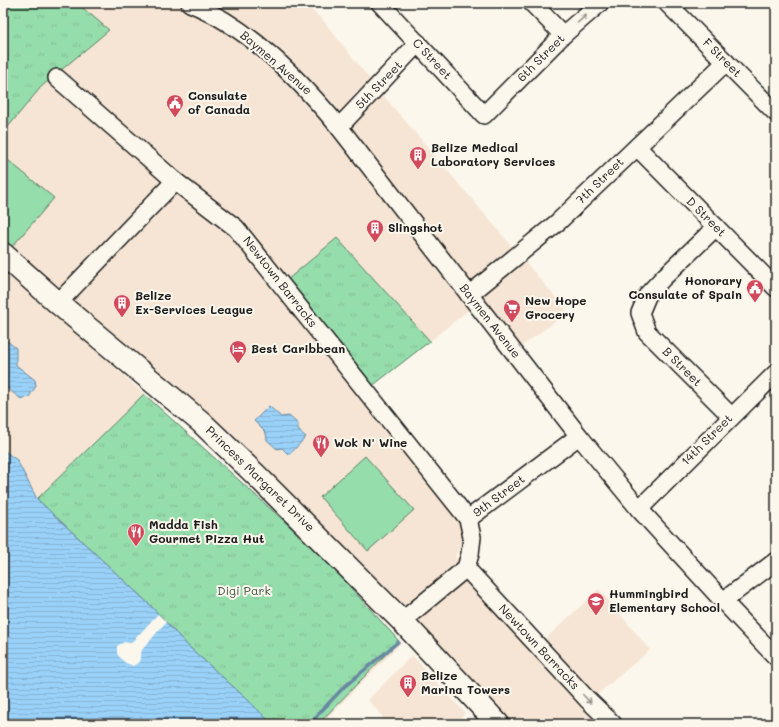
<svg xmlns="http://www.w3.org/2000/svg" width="779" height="727" font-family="Mali,sans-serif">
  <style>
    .built { fill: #f6e5d4 }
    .grass { fill: url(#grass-tufts); stroke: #597c64 }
    .pitch { fill: #96ddac; stroke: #597c64 }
    .water { fill: url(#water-rules); stroke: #6889a1 }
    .pier { fill: #fbf7ec }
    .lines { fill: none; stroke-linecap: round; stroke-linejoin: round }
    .stream { stroke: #6889a1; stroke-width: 3.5 }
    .minor-casing { stroke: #1c1c1c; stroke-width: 20 }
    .major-casing { stroke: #1c1c1c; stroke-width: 25 }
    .minor { stroke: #fbf7ec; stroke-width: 17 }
    .major { stroke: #fbf7ec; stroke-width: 22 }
    .oneway { stroke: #97948e }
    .labels { text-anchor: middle; stroke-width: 4; stroke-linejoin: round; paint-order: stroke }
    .street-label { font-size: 12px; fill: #1c1c1c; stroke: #fbf7ec }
    .poi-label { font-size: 12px; font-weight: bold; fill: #1c1c1c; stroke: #fbf7ec; text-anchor: start }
    .park-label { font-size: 12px; fill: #415647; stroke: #fbf7ec }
  </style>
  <defs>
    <pattern id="grass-tufts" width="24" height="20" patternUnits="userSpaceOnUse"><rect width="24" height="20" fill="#96ddac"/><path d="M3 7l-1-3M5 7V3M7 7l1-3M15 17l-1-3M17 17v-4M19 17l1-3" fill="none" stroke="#81bd93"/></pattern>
    <pattern id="water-rules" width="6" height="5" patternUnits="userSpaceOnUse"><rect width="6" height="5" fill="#9ad1f9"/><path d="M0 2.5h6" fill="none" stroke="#84b3d5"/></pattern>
  </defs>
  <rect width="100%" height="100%" fill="#fbf7ec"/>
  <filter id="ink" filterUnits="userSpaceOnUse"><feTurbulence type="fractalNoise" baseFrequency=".025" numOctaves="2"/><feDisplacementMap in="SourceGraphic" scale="8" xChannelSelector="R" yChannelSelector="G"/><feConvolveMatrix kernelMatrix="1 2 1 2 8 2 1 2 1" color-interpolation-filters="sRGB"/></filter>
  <g filter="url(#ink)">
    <!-- built -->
    <g class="built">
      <path d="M 77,3 L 303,3 L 322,19 L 377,88 L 568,312 L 506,358 L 471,308 L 430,341 L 337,238 L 287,280 L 476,523 L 455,556 L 541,643 L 599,589 L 650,650 L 594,697 L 622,724 L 507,724 L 11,248 L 53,198 L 3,156 L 3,133 L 41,87 L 109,30 Z"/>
      <path d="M 3,267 L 58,315 L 144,394 L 37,499 L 17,460 L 3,450 Z"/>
      <path d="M 399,641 L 401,643 L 321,724 L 318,724 Z"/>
      <path d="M 412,655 L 465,713 L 456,724 L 377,724 L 383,717 L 368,700 Z"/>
    </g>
    <!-- grass -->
    <g class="grass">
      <path d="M 3,3 L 77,3 L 109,30 L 41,87 L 3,133 Z"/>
      <path d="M 337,238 L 430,341 L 371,387 L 287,280 Z"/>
      <path d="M 144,394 L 294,530 L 331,566 L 399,641 L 318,724 L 272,724 L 249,701 L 188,646 L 150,605 L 37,499 Z"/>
    </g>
    <!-- pitch -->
    <g class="pitch">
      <path d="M 3,156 L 54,198 L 11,248 L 3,241 Z"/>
      <path d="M 365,456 L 414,510 L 368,551 L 320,497 Z"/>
    </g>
    <!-- water -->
    <g class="water">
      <path d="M 3,338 L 16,348 L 16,365 L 35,380 L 36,386 L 29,397 L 21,399 L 3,385 Z"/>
      <path d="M 269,406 L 281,417 L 289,416 L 298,424 L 298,430 L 306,437 L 289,455 L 282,448 L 277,449 L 267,440 L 266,433 L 254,421 Z"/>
      <path d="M 3,450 L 17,460 L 37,499 L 150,605 L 188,646 L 249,701 L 272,724 L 3,724 Z"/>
    </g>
    <!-- pier -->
    <path class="pier" d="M 158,614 L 166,622 L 142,650 L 139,662 L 133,666 L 124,662 L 117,654 L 117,646 L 124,642 L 131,643 Z"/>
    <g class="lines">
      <!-- stream -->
      <path class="stream" d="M 309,724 L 344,687 L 398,642"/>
      <!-- minor casing -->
      <g class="minor-casing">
        <g id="minor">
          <path d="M 190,3 C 250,28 298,78 339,127 L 579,436 L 639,509 L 723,601 L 776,657"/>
          <path d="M 380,3 L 484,115 L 563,35 L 600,3"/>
          <path d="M 532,3 L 563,35"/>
          <path d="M 667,3 L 776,113"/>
          <path d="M 57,78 L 175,181 L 236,228 L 468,519 L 472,537 L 470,554 L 466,568 L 402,621"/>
          <path d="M 339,127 L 418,43"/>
          <path d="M 637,147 L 776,288"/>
          <path d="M 716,227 L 663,278 L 648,294 L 640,313 L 647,332 L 731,416"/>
          <path d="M 469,295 L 558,222 L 726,62"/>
          <path d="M 58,303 L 175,181"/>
          <path d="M 639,509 L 776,373"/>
          <path d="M 468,519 L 579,436"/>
          <path d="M 466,568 L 587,699 L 613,724"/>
          <path d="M 723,601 L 776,561"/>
        </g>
      </g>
      <!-- major casing -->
      <g class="major-casing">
        <path id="major" d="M 3,254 L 58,303 L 201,422 L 256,475 L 402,621 L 498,724"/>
      </g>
      <!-- minor -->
      <use href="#minor" class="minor"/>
      <!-- major -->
      <use href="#major" class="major"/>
    </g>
    <!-- one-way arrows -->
    <defs><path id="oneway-shaft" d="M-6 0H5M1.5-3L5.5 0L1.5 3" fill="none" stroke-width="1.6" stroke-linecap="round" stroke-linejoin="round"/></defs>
    <g class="oneway">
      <use href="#oneway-shaft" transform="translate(582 19) rotate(-41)"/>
      <use href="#oneway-shaft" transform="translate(587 699) rotate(46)"/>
    </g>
  </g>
  <!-- icons -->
  <defs>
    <g id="civic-pin" transform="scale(0.9)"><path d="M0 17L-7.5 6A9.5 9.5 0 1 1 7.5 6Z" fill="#d1495b" stroke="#fbf7ec"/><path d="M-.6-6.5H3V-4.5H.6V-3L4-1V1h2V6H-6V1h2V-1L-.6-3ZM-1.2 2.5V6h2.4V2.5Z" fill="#fff"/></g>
    <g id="building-pin" transform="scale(0.9)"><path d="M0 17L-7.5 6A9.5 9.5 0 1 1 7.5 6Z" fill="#d1495b" stroke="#fbf7ec"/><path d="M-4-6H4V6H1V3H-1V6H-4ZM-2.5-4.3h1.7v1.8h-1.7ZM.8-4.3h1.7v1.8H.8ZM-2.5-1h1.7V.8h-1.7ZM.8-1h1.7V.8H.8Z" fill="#fff"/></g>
    <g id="supermarket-pin" transform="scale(0.9)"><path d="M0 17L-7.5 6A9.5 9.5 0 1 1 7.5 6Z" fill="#d1495b" stroke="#fbf7ec"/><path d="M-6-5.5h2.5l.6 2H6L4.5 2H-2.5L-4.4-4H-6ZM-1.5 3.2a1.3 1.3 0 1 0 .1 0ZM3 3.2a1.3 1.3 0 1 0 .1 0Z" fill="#fff"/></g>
    <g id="hotel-pin" transform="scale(0.9)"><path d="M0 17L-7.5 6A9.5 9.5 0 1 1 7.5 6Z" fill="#d1495b" stroke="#fbf7ec"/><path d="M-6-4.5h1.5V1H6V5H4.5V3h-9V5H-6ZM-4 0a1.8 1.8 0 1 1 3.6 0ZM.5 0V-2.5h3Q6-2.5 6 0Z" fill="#fff"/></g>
    <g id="restaurant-pin" transform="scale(0.9)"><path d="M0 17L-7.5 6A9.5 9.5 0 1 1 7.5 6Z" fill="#d1495b" stroke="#fbf7ec"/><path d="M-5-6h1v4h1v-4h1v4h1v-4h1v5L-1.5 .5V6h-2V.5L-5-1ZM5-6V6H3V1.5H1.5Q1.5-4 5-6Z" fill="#fff"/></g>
    <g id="school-pin" transform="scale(0.9)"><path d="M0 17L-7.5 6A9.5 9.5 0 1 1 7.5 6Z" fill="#d1495b" stroke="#fbf7ec"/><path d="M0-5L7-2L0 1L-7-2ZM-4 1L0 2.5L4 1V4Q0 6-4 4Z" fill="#fff"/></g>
  </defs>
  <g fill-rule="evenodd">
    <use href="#civic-pin" x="175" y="103"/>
    <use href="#building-pin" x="418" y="155"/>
    <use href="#building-pin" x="375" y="228"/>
    <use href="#civic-pin" x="755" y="288"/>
    <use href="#building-pin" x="122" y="303"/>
    <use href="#supermarket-pin" x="512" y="308"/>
    <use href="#hotel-pin" x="238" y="349"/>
    <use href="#restaurant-pin" x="321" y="443"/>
    <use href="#restaurant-pin" x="136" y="532"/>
    <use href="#school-pin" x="596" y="601"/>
    <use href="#building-pin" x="408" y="683"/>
  </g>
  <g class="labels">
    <!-- street labels -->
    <g class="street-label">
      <text transform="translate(541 58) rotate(-45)" y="4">6th Street</text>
      <text transform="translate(722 58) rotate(45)" y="4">F Street</text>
      <text transform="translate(432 59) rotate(47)" y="4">C Street</text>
      <text transform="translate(276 63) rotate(41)" y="4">Baymen Avenue</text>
      <text transform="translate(379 85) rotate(-46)" y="4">5th Street</text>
      <text transform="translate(600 181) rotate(-44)" y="4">7th Street</text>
      <text transform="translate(706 217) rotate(45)" y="4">D Street</text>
      <text transform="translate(280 282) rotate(52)" y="4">Newtown Barracks</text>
      <text transform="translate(490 321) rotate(52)" y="4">Baymen Avenue</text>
      <text transform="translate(682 367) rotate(45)" y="4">B Street</text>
      <text transform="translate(707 440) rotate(-45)" y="4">14th Street</text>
      <text transform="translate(260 479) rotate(44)" y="4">Princess Margaret Drive</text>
      <text transform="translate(499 496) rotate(-37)" y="4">9th Street</text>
      <text transform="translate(539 647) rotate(47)" y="4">Newtown Barracks</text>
    </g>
    <!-- poi labels -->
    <g class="poi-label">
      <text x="188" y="100">Consulate<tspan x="188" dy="14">of Canada</tspan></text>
      <text x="431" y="152">Belize Medical<tspan x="431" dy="14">Laboratory Services</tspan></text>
      <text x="388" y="232">Slingshot</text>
      <text x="742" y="285" text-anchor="end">Honorary<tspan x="742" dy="14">Consulate of Spain</tspan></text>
      <text x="135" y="300">Belize<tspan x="135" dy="14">Ex-Services League</tspan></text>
      <text x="525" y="305">New Hope<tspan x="525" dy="14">Grocery</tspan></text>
      <text x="251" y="353">Best Caribbean</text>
      <text x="334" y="447">Wok N' Wine</text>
      <text x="149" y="529">Madda Fish<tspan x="149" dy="14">Gourmet Pizza Hut</tspan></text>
      <text x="609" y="598">Hummingbird<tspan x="609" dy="14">Elementary School</tspan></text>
      <text x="421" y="680">Belize<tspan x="421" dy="14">Marina Towers</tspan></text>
    </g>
    <!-- park labels -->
    <g class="park-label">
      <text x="244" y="595">Digi Park</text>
    </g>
  </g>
  <!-- margin -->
  <rect width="779" height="727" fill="none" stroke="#fbf7ec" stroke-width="16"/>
  <rect x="8" y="8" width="763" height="711" fill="none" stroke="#1c1c1c" stroke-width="1.5" filter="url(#ink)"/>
</svg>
